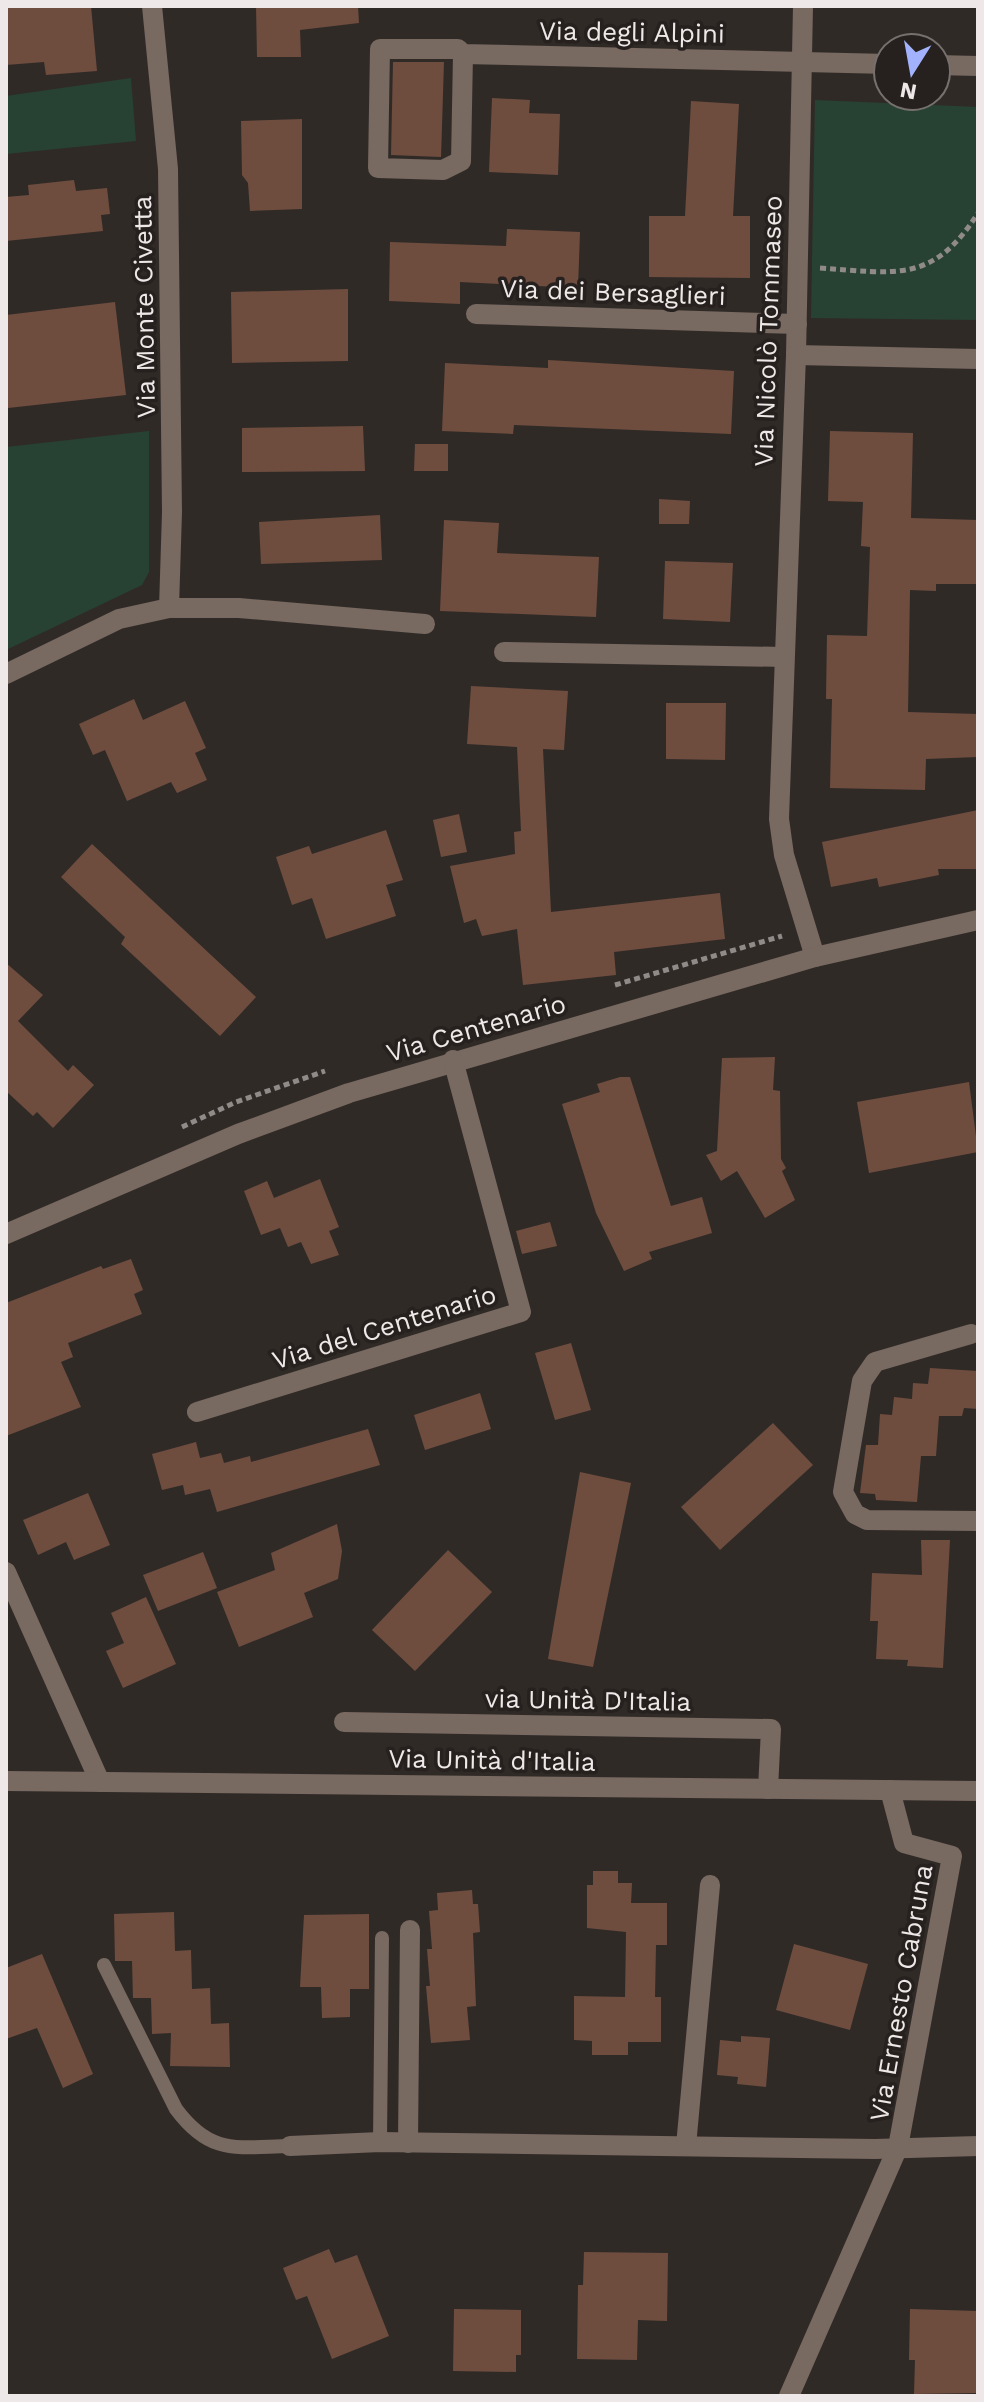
<svg xmlns="http://www.w3.org/2000/svg" width="984" height="2402" font-family="'Work Sans',sans-serif">
  <style>
    .green { fill: #274232 }
    .building { fill: #6e4d3f }
    .lines { fill: none; stroke-linecap: round; stroke-linejoin: round }
    .path { stroke: #908a88; stroke-width: 5; stroke-dasharray: 6 4; stroke-linecap: butt }
    .service { stroke: #786961; stroke-width: 14 }
    .minor { stroke: #786961; stroke-width: 20 }
    .tertiary { stroke: #786961; stroke-width: 20 }
    .labels { text-anchor: middle; stroke-width: 7; stroke-linejoin: round; paint-order: stroke }
    .street-label { font-size: 26px; fill: #eee9e8; stroke: #26201e }
  </style>
  <rect width="100%" height="100%" fill="#302a27"/>
  <!-- green -->
  <g class="green">
    <path d="M 131,78 L 136,141 L 6,154 L 6,96 Z"/>
    <path d="M 815,100 L 978,107 L 978,320 L 811,318 Z"/>
    <path d="M 149,431 L 149,572 L 142,585 L 6,650 L 6,447 Z"/>
  </g>
  <!-- building -->
  <g class="building">
    <path d="M 6,6 L 91,6 L 97,71 L 46,75 L 44,62 L 6,65 Z"/>
    <path d="M 256,6 L 358,6 L 359,23 L 300,30 L 301,57 L 257,57 Z"/>
    <path d="M 393,62 L 444,62 L 441,157 L 391,155 Z"/>
    <path d="M 492,98 L 530,100 L 529,113 L 560,114 L 558,175 L 489,172 Z"/>
    <path d="M 691,101 L 739,104 L 733,216 L 750,216 L 750,278 L 649,277 L 649,216 L 685,216 Z"/>
    <path d="M 302,119 L 302,209 L 250,211 L 248,183 L 242,175 L 241,121 Z"/>
    <path d="M 74,180 L 76,191 L 107,188 L 110,214 L 101,215 L 103,231 L 6,241 L 6,197 L 29,195 L 28,185 Z"/>
    <path d="M 507,229 L 580,232 L 578,288 L 460,282 L 460,304 L 389,301 L 390,242 L 506,246 Z"/>
    <path d="M 348,289 L 348,361 L 232,363 L 231,292 Z"/>
    <path d="M 115,302 L 126,395 L 8,408 L 6,315 Z"/>
    <path d="M 548,360 L 734,371 L 731,434 L 514,425 L 513,434 L 442,431 L 445,363 L 548,368 Z"/>
    <path d="M 363,426 L 365,471 L 242,472 L 242,428 Z"/>
    <path d="M 830,431 L 913,433 L 911,518 L 978,520 L 978,584 L 936,584 L 936,591 L 910,590 L 908,712 L 978,714 L 978,757 L 926,759 L 925,790 L 830,788 L 832,699 L 826,699 L 827,635 L 867,636 L 870,547 L 861,546 L 863,502 L 828,501 Z"/>
    <path d="M 415,444 L 448,444 L 448,471 L 414,471 Z"/>
    <path d="M 659,499 L 690,501 L 689,524 L 659,524 Z"/>
    <path d="M 380,515 L 382,560 L 261,564 L 259,522 Z"/>
    <path d="M 444,520 L 499,523 L 497,553 L 599,557 L 596,617 L 440,611 Z"/>
    <path d="M 665,561 L 733,563 L 730,622 L 663,619 Z"/>
    <path d="M 471,686 L 568,691 L 564,750 L 543,749 L 551,912 L 720,893 L 725,939 L 614,952 L 616,975 L 523,985 L 517,929 L 482,936 L 476,919 L 464,923 L 450,866 L 515,854 L 514,832 L 521,831 L 517,747 L 467,744 Z"/>
    <path d="M 134,699 L 143,720 L 185,701 L 206,748 L 195,753 L 207,780 L 177,793 L 171,782 L 127,801 L 105,750 L 93,755 L 79,724 Z"/>
    <path d="M 666,703 L 726,703 L 725,760 L 666,759 Z"/>
    <path d="M 978,810 L 978,869 L 938,869 L 939,875 L 879,887 L 877,878 L 831,887 L 822,842 Z"/>
    <path d="M 459,814 L 467,852 L 441,857 L 433,820 Z"/>
    <path d="M 386,830 L 403,880 L 386,885 L 396,916 L 326,939 L 312,898 L 292,905 L 276,857 L 309,846 L 312,854 Z"/>
    <path d="M 92,844 L 256,997 L 220,1036 L 121,944 L 125,937 L 61,877 Z"/>
    <path d="M 6,963 L 43,995 L 18,1021 L 68,1071 L 73,1065 L 94,1085 L 53,1128 L 37,1112 L 33,1116 L 6,1091 Z"/>
    <path d="M 775,1057 L 773,1090 L 780,1091 L 781,1159 L 786,1168 L 782,1171 L 795,1200 L 765,1218 L 737,1171 L 721,1181 L 706,1155 L 717,1151 L 722,1058 Z"/>
    <path d="M 620,1077 L 630,1077 L 671,1206 L 702,1197 L 712,1233 L 649,1252 L 652,1259 L 624,1271 L 596,1213 L 562,1104 L 600,1092 L 597,1084 Z"/>
    <path d="M 969,1082 L 978,1152 L 869,1173 L 857,1102 Z"/>
    <path d="M 320,1179 L 339,1227 L 329,1231 L 339,1255 L 311,1264 L 301,1242 L 288,1247 L 280,1228 L 261,1235 L 244,1191 L 267,1181 L 274,1198 Z"/>
    <path d="M 550,1222 L 557,1246 L 522,1254 L 516,1231 Z"/>
    <path d="M 131,1259 L 143,1290 L 134,1294 L 142,1314 L 68,1343 L 73,1357 L 61,1362 L 81,1407 L 6,1436 L 6,1303 L 101,1266 L 103,1269 Z"/>
    <path d="M 571,1343 L 591,1410 L 555,1420 L 535,1353 Z"/>
    <path d="M 930,1368 L 978,1371 L 978,1409 L 964,1408 L 962,1416 L 939,1416 L 936,1456 L 921,1456 L 917,1502 L 876,1500 L 875,1494 L 860,1493 L 866,1445 L 878,1445 L 880,1414 L 892,1415 L 894,1397 L 912,1399 L 913,1383 L 928,1384 Z"/>
    <path d="M 480,1393 L 491,1429 L 425,1450 L 414,1415 Z"/>
    <path d="M 773,1423 L 813,1465 L 720,1550 L 681,1507 Z"/>
    <path d="M 368,1429 L 380,1465 L 217,1512 L 210,1489 L 185,1495 L 183,1485 L 162,1490 L 152,1454 L 196,1442 L 200,1458 L 221,1453 L 224,1463 L 250,1456 L 251,1462 Z"/>
    <path d="M 580,1472 L 631,1483 L 593,1667 L 548,1659 Z"/>
    <path d="M 88,1493 L 110,1545 L 74,1560 L 66,1542 L 38,1555 L 23,1520 Z"/>
    <path d="M 337,1524 L 342,1551 L 338,1579 L 304,1593 L 313,1617 L 239,1647 L 217,1592 L 275,1570 L 271,1553 Z"/>
    <path d="M 921,1540 L 950,1540 L 943,1668 L 907,1666 L 908,1660 L 876,1659 L 878,1621 L 870,1621 L 872,1573 L 922,1575 Z"/>
    <path d="M 448,1550 L 492,1592 L 415,1671 L 372,1630 Z"/>
    <path d="M 203,1552 L 217,1588 L 158,1611 L 143,1575 Z"/>
    <path d="M 146,1597 L 176,1664 L 123,1688 L 106,1651 L 124,1643 L 111,1613 Z"/>
    <path d="M 593,1871 L 618,1871 L 618,1883 L 632,1883 L 631,1903 L 667,1903 L 667,1945 L 656,1945 L 655,1997 L 661,1997 L 661,2042 L 628,2042 L 628,2055 L 592,2055 L 592,2041 L 574,2040 L 574,1996 L 625,1997 L 626,1932 L 587,1928 L 587,1885 L 593,1885 Z"/>
    <path d="M 472,1890 L 473,1904 L 478,1904 L 480,1932 L 473,1933 L 476,2006 L 467,2007 L 470,2040 L 431,2043 L 426,1986 L 430,1986 L 427,1949 L 432,1949 L 429,1911 L 438,1910 L 437,1893 Z"/>
    <path d="M 174,1912 L 175,1951 L 191,1950 L 192,1989 L 210,1988 L 211,2024 L 229,2023 L 230,2067 L 170,2066 L 171,2033 L 152,2034 L 151,1998 L 133,1998 L 132,1961 L 115,1961 L 114,1914 Z"/>
    <path d="M 369,1914 L 369,1989 L 350,1989 L 350,2017 L 322,2018 L 321,1987 L 300,1987 L 304,1915 Z"/>
    <path d="M 794,1944 L 868,1964 L 850,2030 L 776,2010 Z"/>
    <path d="M 42,1954 L 93,2074 L 63,2088 L 37,2028 L 6,2039 L 6,1968 Z"/>
    <path d="M 741,2036 L 770,2038 L 766,2087 L 737,2084 L 738,2077 L 717,2075 L 720,2040 L 741,2042 Z"/>
    <path d="M 329,2249 L 335,2263 L 357,2255 L 389,2336 L 332,2359 L 307,2296 L 296,2300 L 283,2268 Z"/>
    <path d="M 584,2252 L 668,2253 L 667,2321 L 638,2320 L 637,2360 L 577,2359 L 578,2285 L 583,2285 Z"/>
    <path d="M 454,2309 L 521,2310 L 521,2355 L 516,2355 L 516,2372 L 453,2371 Z"/>
    <path d="M 910,2309 L 978,2311 L 978,2393 L 914,2394 L 915,2360 L 909,2360 Z"/>
  </g>
  <g class="lines">
    <!-- path -->
    <g class="path">
      <path d="M 820,268 C 896,273 933,284 978,213"/>
      <path d="M 615,985 L 782,936"/>
      <path d="M 182,1127 L 236,1102 L 325,1071"/>
    </g>
    <!-- service -->
    <g class="service">
      <path d="M 104,1965 L 176,2109 C 211,2156 237,2147 290,2146"/>
      <path d="M 380,2142 L 382,1938"/>
    </g>
    <!-- minor -->
    <g class="minor">
      <path d="M 803,6 L 796,355 L 779,819 L 784,855 L 815,957"/>
      <path d="M 463,54 L 458,49 L 380,49 L 378,168 L 443,170 L 461,161 L 463,54 L 888,64"/>
      <path d="M 936,65 L 978,66"/>
      <path d="M 476,314 L 797,324"/>
      <path d="M 796,355 L 978,359"/>
      <path d="M 169,608 L 239,608 L 425,624"/>
      <path d="M 504,652 L 784,657"/>
      <path d="M 6,674 L 119,619 L 169,608 L 172,512 L 168,169 L 152,6"/>
      <path d="M 6,1234 L 238,1134 L 349,1093 L 815,957 L 978,920"/>
      <path d="M 971,1334 L 875,1362 L 862,1381 L 843,1492 L 855,1514 L 867,1520 L 978,1521"/>
      <path d="M 197,1412 L 521,1312 L 453,1060"/>
      <path d="M 6,1572 L 100,1782"/>
      <path d="M 344,1722 L 771,1729 L 768,1789"/>
      <path d="M 408,2143 L 410,1930"/>
      <path d="M 290,2146 L 380,2142 L 875,2149 L 978,2146"/>
      <path d="M 686,2146 L 710,1885"/>
      <path d="M 789,2396 L 898,2147 L 952,1856 L 904,1843 L 890,1790"/>
    </g>
    <!-- tertiary -->
    <path class="tertiary" d="M 6,1781 L 978,1791"/>
  </g>
  <g class="labels">
    <!-- street labels -->
    <g class="street-label">
      <text transform="translate(632 32) rotate(1)" y="9">Via degli Alpini</text>
      <text transform="translate(613 292) rotate(2)" y="9">Via dei Bersaglieri</text>
      <text transform="translate(144 307) rotate(-91)" y="9">Via Monte Civetta</text>
      <text transform="translate(768 331) rotate(-88)" y="9">Via Nicolò Tommaseo</text>
      <text transform="translate(476 1028) rotate(-16)" y="9">Via Centenario</text>
      <text transform="translate(384 1327) rotate(-17)" y="9">Via del Centenario</text>
      <text transform="translate(588 1700) rotate(1)" y="9">via Unità D'Italia</text>
      <text transform="translate(492 1760) rotate(1)" y="9">Via Unità d'Italia</text>
      <text transform="translate(901 1993) rotate(-80)" y="9">Via Ernesto Cabruna</text>
    </g>
  </g>
  <!-- border -->
  <rect width="984" height="2402" fill="none" stroke="#eee9e8" stroke-width="16"/>
  <!-- north arrow -->
  <g transform="translate(912 72) rotate(191)"><circle r="38" fill="#26201e" stroke="#76706f" stroke-width="2"/>
  <path d="M0-6L14 30L0 20L-14 30Z" fill="#a3b2fd"/>
  <text y="-12" font-size="22" font-weight="bold" text-anchor="middle" fill="#eee9e8">N</text>
  </g>
</svg>
